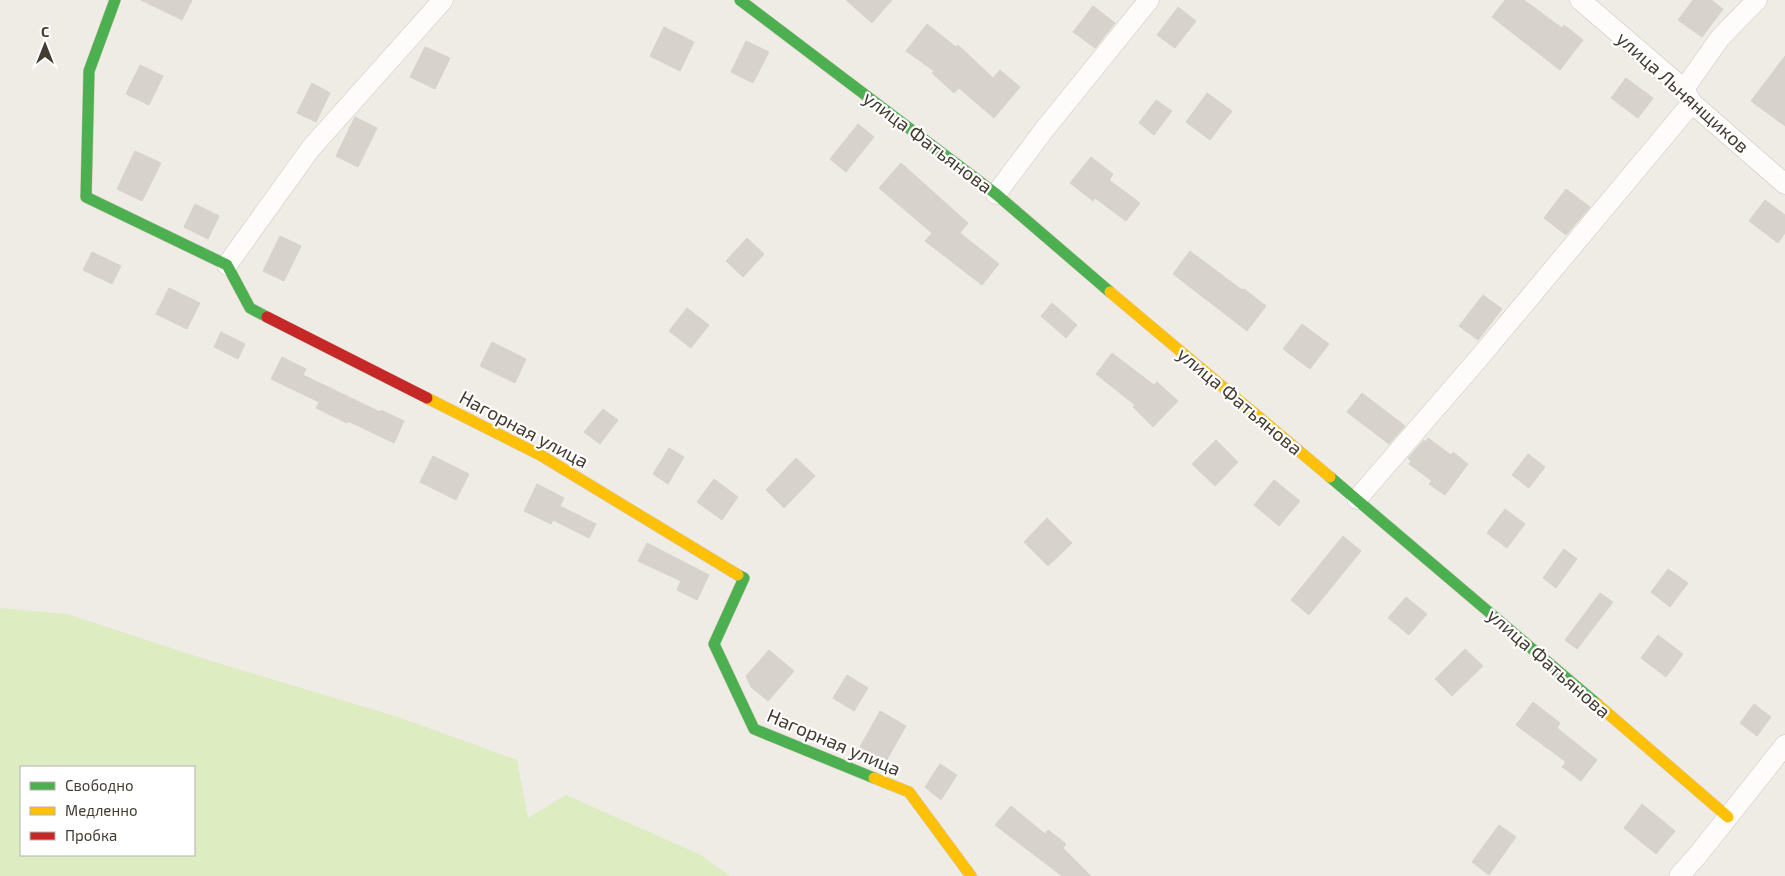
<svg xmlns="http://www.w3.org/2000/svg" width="1785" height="876" font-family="'Exo 2',sans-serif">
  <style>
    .green { fill: #deecc2; fill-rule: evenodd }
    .building { fill: #d7d2cc; stroke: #d7d2cb }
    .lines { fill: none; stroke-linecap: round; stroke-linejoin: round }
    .street-casing { stroke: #cbc7c1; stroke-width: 21 }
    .fast-casing { stroke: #d0c9bc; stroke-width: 12 }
    .slow-casing { stroke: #d0c9bc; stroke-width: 12 }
    .jam-casing { stroke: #d0c9bc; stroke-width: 12 }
    .street { stroke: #fdfcfb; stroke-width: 20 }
    .fast { stroke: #4caf50; stroke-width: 11 }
    .slow { stroke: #ffc107; stroke-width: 11 }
    .jam { stroke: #c62828; stroke-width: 11 }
    .labels { text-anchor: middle; stroke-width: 4.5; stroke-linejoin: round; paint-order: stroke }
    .street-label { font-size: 19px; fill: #443c31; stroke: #fff }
  </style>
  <rect width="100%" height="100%" fill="#efebe5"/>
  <!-- green -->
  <path class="green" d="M 0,608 L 67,614 L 208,660 L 398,717 L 517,760 L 528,818 L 566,795 L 701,855 L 730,876 L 0,876 ZM 21,767 L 194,767 L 194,855 L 21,855 Z"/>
  <!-- building -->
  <g class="building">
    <path d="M 141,0 L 192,0 L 182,20 Z"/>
    <path d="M 846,0 L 892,0 L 872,23 Z"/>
    <path d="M 1505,0 L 1524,0 L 1562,28 L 1564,25 L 1583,40 L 1560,70 L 1492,17 Z"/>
    <path d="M 1693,0 L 1711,0 L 1723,9 L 1702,37 L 1678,20 Z"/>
    <path d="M 1093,6 L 1115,23 L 1095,48 L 1073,32 Z"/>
    <path d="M 1178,7 L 1196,21 L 1175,48 L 1157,35 Z"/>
    <path d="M 927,24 L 956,47 L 958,45 L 993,78 L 1000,70 L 1020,87 L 994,118 L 959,88 L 954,93 L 932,73 L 934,71 L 906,51 Z"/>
    <path d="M 664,27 L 694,42 L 680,71 L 650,56 Z"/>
    <path d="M 746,41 L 769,52 L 753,83 L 731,72 Z"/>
    <path d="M 425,47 L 450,58 L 435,89 L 410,77 Z"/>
    <path d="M 1785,56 L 1785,126 L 1751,101 Z"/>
    <path d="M 140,65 L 163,76 L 149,105 L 126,94 Z"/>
    <path d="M 1626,78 L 1653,98 L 1638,118 L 1611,98 Z"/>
    <path d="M 312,83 L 330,93 L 316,122 L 297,113 Z"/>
    <path d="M 1207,93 L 1232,111 L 1210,140 L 1186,122 Z"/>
    <path d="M 1156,100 L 1172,111 L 1154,135 L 1139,123 Z"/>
    <path d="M 355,117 L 377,128 L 358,167 L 336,156 Z"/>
    <path d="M 858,124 L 874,137 L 846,172 L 830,159 Z"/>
    <path d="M 135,151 L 161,163 L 142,201 L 117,189 Z"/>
    <path d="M 1091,157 L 1113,174 L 1109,180 L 1140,203 L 1126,221 L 1095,198 L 1093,201 L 1070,183 Z"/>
    <path d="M 901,163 L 968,223 L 960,233 L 999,264 L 982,285 L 925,241 L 932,233 L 879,188 Z"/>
    <path d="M 1566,189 L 1590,207 L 1566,235 L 1544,218 Z"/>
    <path d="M 1765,200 L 1785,215 L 1785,233 L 1778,243 L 1749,221 Z"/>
    <path d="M 195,204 L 219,216 L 208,239 L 184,227 Z"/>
    <path d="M 280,236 L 301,246 L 284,281 L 263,271 Z"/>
    <path d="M 747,238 L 764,254 L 743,277 L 726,261 Z"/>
    <path d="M 1190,251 L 1242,290 L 1244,289 L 1266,306 L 1247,331 L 1173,274 Z"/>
    <path d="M 92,252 L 121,266 L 112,284 L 83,270 Z"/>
    <path d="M 169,288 L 200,303 L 187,329 L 156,314 Z"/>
    <path d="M 1483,295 L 1502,309 L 1478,340 L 1459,326 Z"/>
    <path d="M 1052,303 L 1077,325 L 1066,338 L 1041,316 Z"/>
    <path d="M 687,308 L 709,325 L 691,348 L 669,331 Z"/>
    <path d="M 1302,324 L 1329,344 L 1310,369 L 1283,349 Z"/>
    <path d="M 221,332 L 245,344 L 238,359 L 214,347 Z"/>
    <path d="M 492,342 L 526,359 L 515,383 L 480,366 Z"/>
    <path d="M 1112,353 L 1154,385 L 1157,382 L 1178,401 L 1153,427 L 1133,407 L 1135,405 L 1096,374 Z"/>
    <path d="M 282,357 L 306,369 L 303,375 L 380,412 L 381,410 L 404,421 L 394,443 L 348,421 L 347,423 L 316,408 L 319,402 L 271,379 Z"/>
    <path d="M 1362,393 L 1405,426 L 1389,444 L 1347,412 Z"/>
    <path d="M 603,409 L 618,420 L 600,444 L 584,432 Z"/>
    <path d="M 1428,438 L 1451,455 L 1453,452 L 1468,464 L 1445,495 L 1429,484 L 1432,481 L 1409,464 L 1411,461 L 1408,458 L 1424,440 L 1426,442 Z"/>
    <path d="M 1216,440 L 1238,462 L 1215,486 L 1192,464 Z"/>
    <path d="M 669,448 L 684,457 L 668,484 L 653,474 Z"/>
    <path d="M 1528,454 L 1545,467 L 1529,488 L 1512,475 Z"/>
    <path d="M 433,456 L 469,474 L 456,500 L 420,482 Z"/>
    <path d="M 796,458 L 815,476 L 784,508 L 766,490 Z"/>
    <path d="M 714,479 L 738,497 L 722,520 L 697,502 Z"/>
    <path d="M 1274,480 L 1300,501 L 1279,526 L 1254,505 Z"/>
    <path d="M 537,484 L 564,498 L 560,506 L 596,524 L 589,538 L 553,520 L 551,524 L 524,511 Z"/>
    <path d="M 1505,509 L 1525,524 L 1507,548 L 1487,533 Z"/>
    <path d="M 1047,518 L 1072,543 L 1048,566 L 1024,542 Z"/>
    <path d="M 1343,536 L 1361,551 L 1309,615 L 1291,600 Z"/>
    <path d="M 647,543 L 709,575 L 697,600 L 677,590 L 681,581 L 638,561 Z"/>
    <path d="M 1564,549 L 1577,559 L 1556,588 L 1543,578 Z"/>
    <path d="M 1668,569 L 1688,583 L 1670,607 L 1651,592 Z"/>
    <path d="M 1600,593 L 1613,602 L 1577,649 L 1565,640 Z"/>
    <path d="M 1406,597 L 1427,614 L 1409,635 L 1388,618 Z"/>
    <path d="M 1658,635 L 1683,654 L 1666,677 L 1641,658 Z"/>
    <path d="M 1465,649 L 1483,666 L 1452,696 L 1435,679 Z"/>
    <path d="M 769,650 L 794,671 L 768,701 L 751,687 L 746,676 Z"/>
    <path d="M 847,675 L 868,688 L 854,711 L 833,698 Z"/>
    <path d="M 1533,702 L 1560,723 L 1557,728 L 1597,760 L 1581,781 L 1562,767 L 1566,762 L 1516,725 Z"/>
    <path d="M 1754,704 L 1771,717 L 1757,736 L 1740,723 Z"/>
    <path d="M 880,711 L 906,726 L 886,761 L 860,747 Z"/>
    <path d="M 940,764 L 957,775 L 941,800 L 925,787 Z"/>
    <path d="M 1642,804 L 1675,831 L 1656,854 L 1624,828 Z"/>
    <path d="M 1011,806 L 1045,834 L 1048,830 L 1066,844 L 1063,848 L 1091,876 L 1062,876 L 995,825 Z"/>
    <path d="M 1499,825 L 1516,837 L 1489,875 L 1472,862 Z"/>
  </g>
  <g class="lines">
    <!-- street casing -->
    <g class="street-casing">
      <g id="street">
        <path d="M 1580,0 L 1684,89 L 1692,103 L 1785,184"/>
        <path d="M 1684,89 L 1720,38 L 1757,0"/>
        <path d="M 996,194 L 1044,130 L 1149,0"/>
        <path d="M 227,265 L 311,148 L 443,0"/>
        <path d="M 1357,499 L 1479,358 L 1692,103"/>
        <path d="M 1679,876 L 1697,856 L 1785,745"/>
      </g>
    </g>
    <!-- fast casing -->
    <g class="fast-casing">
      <g id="fast">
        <path d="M 115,0 L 89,71 L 86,197 L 227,265 L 250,308 L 267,317"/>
        <path d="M 740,0 L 996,194 L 1110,292"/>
        <path d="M 1330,477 L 1597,704"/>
        <path d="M 738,575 L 744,578 L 714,644 L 754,729 L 874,778"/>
      </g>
    </g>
    <!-- slow casing -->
    <g class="slow-casing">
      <g id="slow">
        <path d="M 1110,292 L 1330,477"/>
        <path d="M 427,398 L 542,456 L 738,575"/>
        <path d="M 1597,704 L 1728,817"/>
        <path d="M 874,778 L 909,792 L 971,876"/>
      </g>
    </g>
    <!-- jam casing -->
    <g class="jam-casing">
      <path id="jam" d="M 267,317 L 427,398"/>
    </g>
    <!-- street -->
    <use href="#street" class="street"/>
    <!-- fast -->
    <use href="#fast" class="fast"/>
    <!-- slow -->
    <use href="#slow" class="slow"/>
    <!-- jam -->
    <use href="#jam" class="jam"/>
  </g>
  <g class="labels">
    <!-- street labels -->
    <g class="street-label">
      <text transform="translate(1683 92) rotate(42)" y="7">улица Льнянщиков</text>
      <text transform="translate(928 142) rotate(37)" y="7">улица Фатьянова</text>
      <text transform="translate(1240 401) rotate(40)" y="7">улица Фатьянова</text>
      <text transform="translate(524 429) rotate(28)" y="7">Нагорная улица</text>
      <text transform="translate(1549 663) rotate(41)" y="7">улица Фатьянова</text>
      <text transform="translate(834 742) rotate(23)" y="7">Нагорная улица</text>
    </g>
  </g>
  <!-- legend -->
  <rect x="20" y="766" width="175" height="90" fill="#ffffff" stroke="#b4b1ad"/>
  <rect x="30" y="782" width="25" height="8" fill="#4caf50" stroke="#b4b1ad"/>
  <text x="65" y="791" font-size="15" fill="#443c31">Свободно</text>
  <rect x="30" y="807" width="25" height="8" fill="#ffc107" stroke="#b4b1ad"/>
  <text x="65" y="816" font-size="15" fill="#443c31">Медленно</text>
  <rect x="30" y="832" width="25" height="8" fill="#c62828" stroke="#b4b1ad"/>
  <text x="65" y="841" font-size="15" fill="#443c31">Пробка</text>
  <!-- north arrow -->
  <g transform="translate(45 45)" stroke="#ffffff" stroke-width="4" paint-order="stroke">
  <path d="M0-4L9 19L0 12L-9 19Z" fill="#443c31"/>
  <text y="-8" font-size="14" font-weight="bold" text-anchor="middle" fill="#443c31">С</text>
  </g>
</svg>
